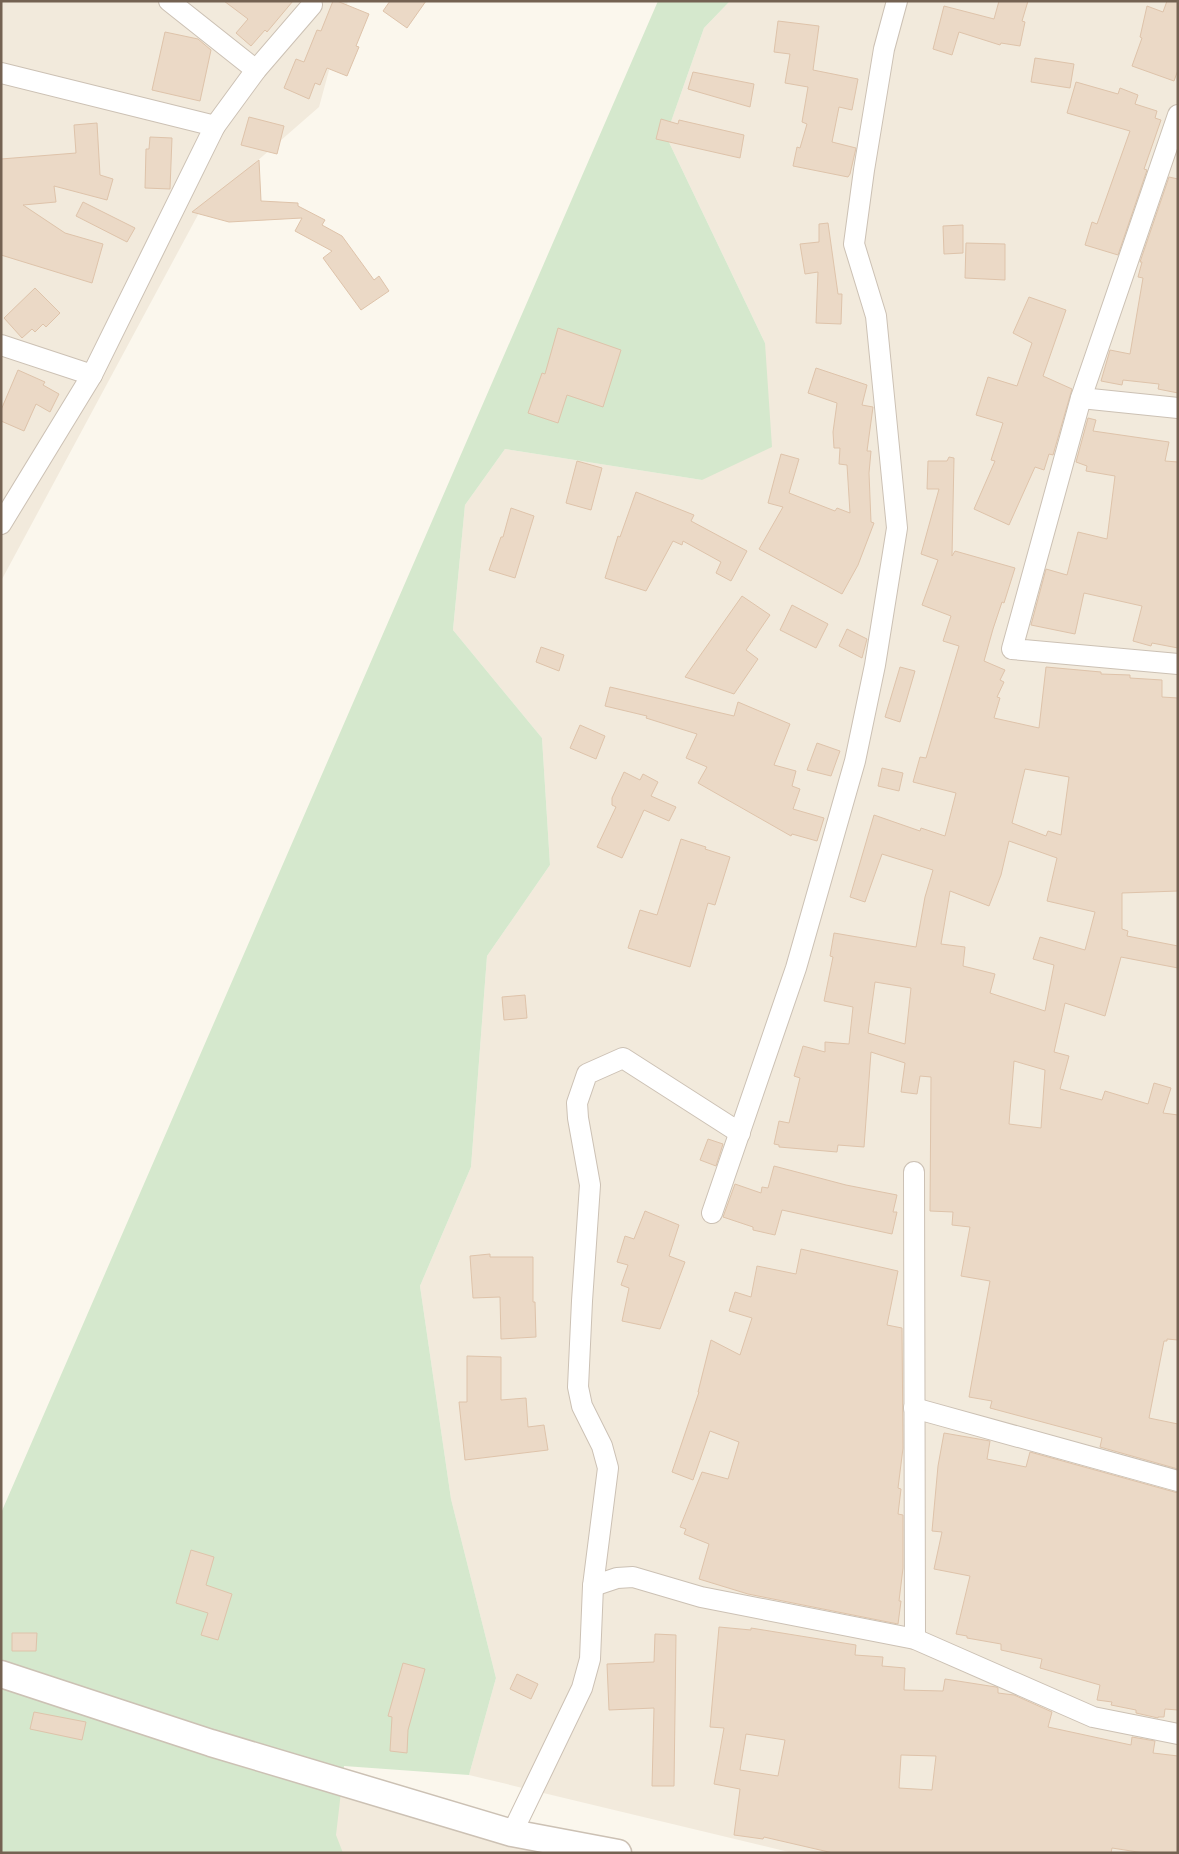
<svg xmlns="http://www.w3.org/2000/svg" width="1179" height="1854" font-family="Raleway,sans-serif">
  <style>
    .residential { fill: #f2eadc }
    .green { fill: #d5e8cd }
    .building { fill: #ebd9c6; stroke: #dec3aa; fill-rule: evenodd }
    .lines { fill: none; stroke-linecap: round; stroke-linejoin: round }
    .minor-casing { stroke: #ccc1b4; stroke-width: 22 }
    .tertiary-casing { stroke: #ccc1b4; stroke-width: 29 }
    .minor { stroke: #fff; stroke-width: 20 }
    .tertiary { stroke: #fff; stroke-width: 26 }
  </style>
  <rect width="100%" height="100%" fill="#fbf7ed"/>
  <!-- residential -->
  <g class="residential">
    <path d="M 1,1 L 348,1 L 319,107 L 200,211 L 1,581 Z"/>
    <path d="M 730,1 L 1178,1 L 1178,1853 L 793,1853 L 469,1775 L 496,1678 L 451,1499 L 420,1286 L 471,1167 L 487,956 L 550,865 L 542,738 L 453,630 L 465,505 L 505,449 L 702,480 L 765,343 L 666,136 L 704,28 Z"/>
    <path d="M 280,1747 L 535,1853 L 239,1853 Z"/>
  </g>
  <!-- green -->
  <path class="green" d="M 658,1 L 730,1 L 704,28 L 666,136 L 765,343 L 772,447 L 702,480 L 505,449 L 465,505 L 453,630 L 542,738 L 550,865 L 487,956 L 471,1167 L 420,1286 L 451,1499 L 496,1678 L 469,1775 L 344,1766 L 336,1835 L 343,1853 L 1,1853 L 1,1513 Z"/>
  <!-- building -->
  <g class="building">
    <path d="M 224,1 L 293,1 L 267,32 L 265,30 L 251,46 L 236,33 L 248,19 Z"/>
    <path d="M 333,1 L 337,1 L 369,14 L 356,46 L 359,47 L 347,76 L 327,68 L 320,85 L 315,83 L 309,99 L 284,88 L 296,59 L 304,62 L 317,30 L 321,31 Z"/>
    <path d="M 390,1 L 426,1 L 407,28 L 383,11 Z"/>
    <path d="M 999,1 L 1028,1 L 1022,21 L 1025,22 L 1020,46 L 1001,43 L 1000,45 L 959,32 L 952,55 L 933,49 L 944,6 L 994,19 Z"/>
    <path d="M 1167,1 L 1178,1 L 1178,70 L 1174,81 L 1132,66 L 1142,38 L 1140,37 L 1147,6 L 1163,12 Z"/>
    <path d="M 778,21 L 819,26 L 813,70 L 858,79 L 852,110 L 839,107 L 832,142 L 856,148 L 850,174 L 848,177 L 793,166 L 797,147 L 800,148 L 807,124 L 802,122 L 808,87 L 785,83 L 790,54 L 774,52 Z"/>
    <path d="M 165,32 L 198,39 L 211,50 L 200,101 L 152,90 Z"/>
    <path d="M 1035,58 L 1074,64 L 1070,88 L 1031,82 Z"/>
    <path d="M 693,72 L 754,84 L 750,107 L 688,89 Z"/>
    <path d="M 1076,82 L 1118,94 L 1120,88 L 1138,95 L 1135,104 L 1157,111 L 1155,118 L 1161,120 L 1144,169 L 1147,170 L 1118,255 L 1085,245 L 1092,222 L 1097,224 L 1130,131 L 1067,113 Z"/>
    <path d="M 249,117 L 284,126 L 277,154 L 241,145 Z"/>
    <path d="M 661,119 L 678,124 L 679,120 L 744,135 L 740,158 L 656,139 Z"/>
    <path d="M 97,123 L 100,175 L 113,179 L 107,200 L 54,186 L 56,202 L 23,205 L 65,233 L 103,244 L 92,283 L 1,255 L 1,159 L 76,153 L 74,125 Z"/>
    <path d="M 150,137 L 172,138 L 170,189 L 145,188 L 146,149 L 149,149 Z"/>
    <path d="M 259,160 L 261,201 L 298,203 L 298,206 L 325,220 L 322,225 L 342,236 L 374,280 L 379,276 L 389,291 L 361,310 L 323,258 L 332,251 L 295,231 L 302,218 L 229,222 L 192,212 Z"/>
    <path d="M 1169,177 L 1178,179 L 1178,393 L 1158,389 L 1159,384 L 1123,380 L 1122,385 L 1101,381 L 1110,350 L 1130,354 L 1143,278 L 1138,277 L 1142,262 L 1140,262 Z"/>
    <path d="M 83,202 L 135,228 L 127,242 L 76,216 Z"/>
    <path d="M 828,223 L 838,294 L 842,294 L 841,324 L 816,323 L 818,272 L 805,274 L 800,244 L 819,242 L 819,224 Z"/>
    <path d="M 963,225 L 963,253 L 944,254 L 943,226 Z"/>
    <path d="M 966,243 L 1005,244 L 1005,280 L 965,278 Z"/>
    <path d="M 35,288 L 60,313 L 46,327 L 43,324 L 35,332 L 32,329 L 22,338 L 4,318 Z"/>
    <path d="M 1029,297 L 1066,310 L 1043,376 L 1072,389 L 1053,455 L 1049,454 L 1044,470 L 1035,467 L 1009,525 L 974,509 L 995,461 L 991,460 L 1003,423 L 976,415 L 988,377 L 1017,386 L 1032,343 L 1013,333 Z"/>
    <path d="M 558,328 L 621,350 L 603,407 L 567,395 L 558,423 L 528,413 L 542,373 L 545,374 Z"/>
    <path d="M 816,368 L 867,385 L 862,405 L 873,407 L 867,451 L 871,451 L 869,473 L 871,522 L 874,523 L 858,565 L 842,594 L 759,549 L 783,507 L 768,503 L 781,454 L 799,459 L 789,493 L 835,511 L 837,508 L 850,513 L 847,465 L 839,464 L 840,448 L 834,448 L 833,432 L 837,403 L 808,393 Z"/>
    <path d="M 18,370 L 45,382 L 43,385 L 59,394 L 50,412 L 36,404 L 24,431 L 1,421 L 1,410 Z"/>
    <path d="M 1088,418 L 1096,420 L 1093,431 L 1169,442 L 1165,461 L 1178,462 L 1178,648 L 1152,643 L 1151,646 L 1133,641 L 1142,606 L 1084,593 L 1075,634 L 1031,625 L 1046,569 L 1067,575 L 1078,532 L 1107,539 L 1115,476 L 1086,471 L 1087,466 L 1076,462 Z"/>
    <path d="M 949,457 L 954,458 L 952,556 L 955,551 L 1015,568 L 1004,603 L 1002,602 L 993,629 L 984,661 L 1005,670 L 1000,680 L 1004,682 L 997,697 L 1000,698 L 994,718 L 1039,728 L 1046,667 L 1101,672 L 1101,674 L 1130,675 L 1130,678 L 1162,680 L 1162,697 L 1178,698 L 1178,891 L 1122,893 L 1122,929 L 1128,931 L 1127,936 L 1178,946 L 1178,968 L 1121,957 L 1105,1016 L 1065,1003 L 1054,1052 L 1069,1056 L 1060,1089 L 1102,1100 L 1105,1091 L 1148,1104 L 1154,1083 L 1171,1088 L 1163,1113 L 1178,1115 L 1178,1340 L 1167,1339 L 1167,1341 L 1164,1341 L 1149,1418 L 1178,1424 L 1178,1469 L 1100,1447 L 1102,1438 L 990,1408 L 992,1401 L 969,1397 L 990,1281 L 961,1276 L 970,1227 L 952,1225 L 953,1212 L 930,1211 L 931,1077 L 920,1076 L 917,1094 L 901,1092 L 905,1063 L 871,1052 L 864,1147 L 838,1145 L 837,1152 L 779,1147 L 779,1145 L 774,1144 L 779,1121 L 789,1123 L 800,1078 L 794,1076 L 803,1046 L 825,1052 L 825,1042 L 849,1044 L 853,1007 L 824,1001 L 833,957 L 830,956 L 834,933 L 916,947 L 925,897 L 933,870 L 882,854 L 865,902 L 850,897 L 874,815 L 920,831 L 921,828 L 945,836 L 956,793 L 913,782 L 920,757 L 926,758 L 959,646 L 943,641 L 951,616 L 922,605 L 938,560 L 921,554 L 939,489 L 927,489 L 928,461 L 947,461 ZM 1025,769 L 1069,777 L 1061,835 L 1048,831 L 1046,836 L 1012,823 ZM 1009,841 L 1057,858 L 1047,901 L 1095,912 L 1085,950 L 1040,937 L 1033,959 L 1054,965 L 1045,1011 L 990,993 L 995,974 L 963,966 L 965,947 L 941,944 L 950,891 L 989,906 L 1001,875 ZM 875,982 L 911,988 L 905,1044 L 868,1033 ZM 1014,1061 L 1045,1070 L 1041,1128 L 1009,1124 Z"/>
    <path d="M 577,461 L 602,468 L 591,510 L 566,503 Z"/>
    <path d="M 636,492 L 694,515 L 691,521 L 747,551 L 731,581 L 716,573 L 721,562 L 683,541 L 682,545 L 673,541 L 646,591 L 605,578 L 618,536 L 620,537 Z"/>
    <path d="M 511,508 L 534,516 L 515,578 L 489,570 L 501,537 L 503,537 Z"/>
    <path d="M 742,596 L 770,615 L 746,650 L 758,659 L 734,694 L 685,677 Z"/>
    <path d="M 792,605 L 828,624 L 816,648 L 780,630 Z"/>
    <path d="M 847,629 L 867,639 L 862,658 L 839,646 Z"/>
    <path d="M 541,647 L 564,655 L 559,671 L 536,662 Z"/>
    <path d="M 900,667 L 915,671 L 900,722 L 885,717 Z"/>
    <path d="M 610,687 L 734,716 L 738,702 L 790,724 L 774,765 L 796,771 L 792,786 L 800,789 L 793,809 L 824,818 L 817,841 L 792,834 L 791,836 L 698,783 L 707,767 L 686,758 L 697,734 L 646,718 L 647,716 L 605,706 Z"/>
    <path d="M 580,725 L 605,736 L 596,759 L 570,748 Z"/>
    <path d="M 817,743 L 840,751 L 831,776 L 807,770 Z"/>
    <path d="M 882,768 L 903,773 L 899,791 L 878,786 Z"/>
    <path d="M 624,772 L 640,780 L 643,774 L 658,782 L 651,796 L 676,807 L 669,821 L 644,810 L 622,858 L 597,847 L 616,807 L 612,805 L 612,798 Z"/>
    <path d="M 681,839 L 706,847 L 705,849 L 730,857 L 715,905 L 708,903 L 690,967 L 628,948 L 640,910 L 657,915 Z"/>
    <path d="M 525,995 L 527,1018 L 504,1020 L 502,997 Z"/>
    <path d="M 708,1139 L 723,1144 L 716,1166 L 700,1160 Z"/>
    <path d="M 774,1166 L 846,1185 L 897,1195 L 893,1212 L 897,1212 L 892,1234 L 782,1210 L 775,1235 L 753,1230 L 753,1227 L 723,1217 L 735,1184 L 761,1193 L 762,1187 L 768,1188 Z"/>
    <path d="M 645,1211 L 679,1225 L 669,1256 L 685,1262 L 660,1329 L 622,1321 L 629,1288 L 621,1285 L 628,1265 L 617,1262 L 625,1236 L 634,1239 Z"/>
    <path d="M 801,1249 L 898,1271 L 887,1325 L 902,1328 L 903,1448 L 898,1488 L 901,1489 L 898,1514 L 903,1515 L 903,1568 L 899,1601 L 901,1601 L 898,1624 L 748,1594 L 699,1579 L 709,1544 L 684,1534 L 686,1529 L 680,1527 L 702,1472 L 728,1479 L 739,1442 L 710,1431 L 693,1480 L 672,1472 L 699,1392 L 698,1392 L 711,1340 L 740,1355 L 752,1318 L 729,1311 L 735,1292 L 751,1297 L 757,1266 L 796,1274 Z"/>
    <path d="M 490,1254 L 490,1257 L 533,1257 L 533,1302 L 535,1302 L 536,1337 L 501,1339 L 500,1297 L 473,1298 L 470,1256 Z"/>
    <path d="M 467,1356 L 501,1357 L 501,1400 L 526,1398 L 528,1427 L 544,1425 L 548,1450 L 465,1460 L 459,1402 L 467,1402 Z"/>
    <path d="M 944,1433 L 990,1441 L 987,1459 L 1026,1467 L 1030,1452 L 1178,1493 L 1178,1710 L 1165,1709 L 1164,1717 L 1158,1717 L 1158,1718 L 1136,1713 L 1136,1710 L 1111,1705 L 1112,1702 L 1097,1700 L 1100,1685 L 1040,1668 L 1042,1659 L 1001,1650 L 1001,1644 L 967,1638 L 967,1636 L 956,1634 L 970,1576 L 934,1569 L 942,1532 L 932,1531 L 938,1466 Z"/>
    <path d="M 191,1550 L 214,1557 L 206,1585 L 232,1594 L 218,1640 L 201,1635 L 208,1613 L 176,1603 Z"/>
    <path d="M 719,1627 L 751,1630 L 751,1628 L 856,1645 L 855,1655 L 883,1657 L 882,1666 L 905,1668 L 904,1690 L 943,1691 L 945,1679 L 996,1687 L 998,1688 L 998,1693 L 1014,1695 L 1052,1712 L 1048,1727 L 1131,1745 L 1132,1737 L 1155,1741 L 1153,1753 L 1178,1756 L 1178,1853 L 1144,1853 L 1112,1848 L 1111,1853 L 833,1853 L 764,1837 L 763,1839 L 734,1835 L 740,1789 L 714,1784 L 724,1728 L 710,1727 ZM 746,1734 L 785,1740 L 778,1776 L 740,1770 ZM 901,1755 L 936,1756 L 932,1790 L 899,1788 Z"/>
    <path d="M 12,1633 L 37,1633 L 36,1651 L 12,1651 Z"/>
    <path d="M 655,1634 L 676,1635 L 674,1786 L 652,1786 L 654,1708 L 609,1710 L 607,1664 L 654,1662 Z"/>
    <path d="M 403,1663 L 425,1669 L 408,1730 L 407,1753 L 390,1751 L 392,1717 L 388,1716 Z"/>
    <path d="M 517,1674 L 538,1684 L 531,1699 L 510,1689 Z"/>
    <path d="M 34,1712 L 86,1722 L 82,1740 L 30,1729 Z"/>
  </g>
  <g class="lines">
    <!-- minor casing -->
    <g class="minor-casing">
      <g id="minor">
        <path d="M 169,1 L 256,70"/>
        <path d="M 1,73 L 215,126"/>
        <path d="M 1178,115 L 1081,398 L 1012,649 L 1178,664"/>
        <path d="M 1,345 L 92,375"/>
        <path d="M 1081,398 L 1178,408"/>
        <path d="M 1,524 L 92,375 L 215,126 L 256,70 L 312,5"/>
        <path d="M 914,1172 L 915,1639"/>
        <path d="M 712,1213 L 796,968 L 855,761 L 875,665 L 897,528 L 876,316 L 854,244 L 864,170 L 884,49 L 897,1"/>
        <path d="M 914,1408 L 1178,1481"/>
        <path d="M 593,1586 L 617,1578 L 633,1577 L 701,1597 L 915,1639 L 1093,1717 L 1178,1734"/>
        <path d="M 512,1833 L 582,1688 L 590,1659 L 593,1586 L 608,1468 L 602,1446 L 582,1406 L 578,1387 L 582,1301 L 590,1185 L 578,1118 L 577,1103 L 587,1074 L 623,1058 L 740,1133"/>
      </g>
    </g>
    <!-- tertiary casing -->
    <g class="tertiary-casing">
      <path id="tertiary" d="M 1,1674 L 211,1743 L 512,1833 L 618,1853"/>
    </g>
    <!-- minor -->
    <use href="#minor" class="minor"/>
    <!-- tertiary -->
    <use href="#tertiary" class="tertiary"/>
  </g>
  <!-- border -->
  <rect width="1179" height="1854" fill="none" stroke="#746252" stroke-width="5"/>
</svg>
